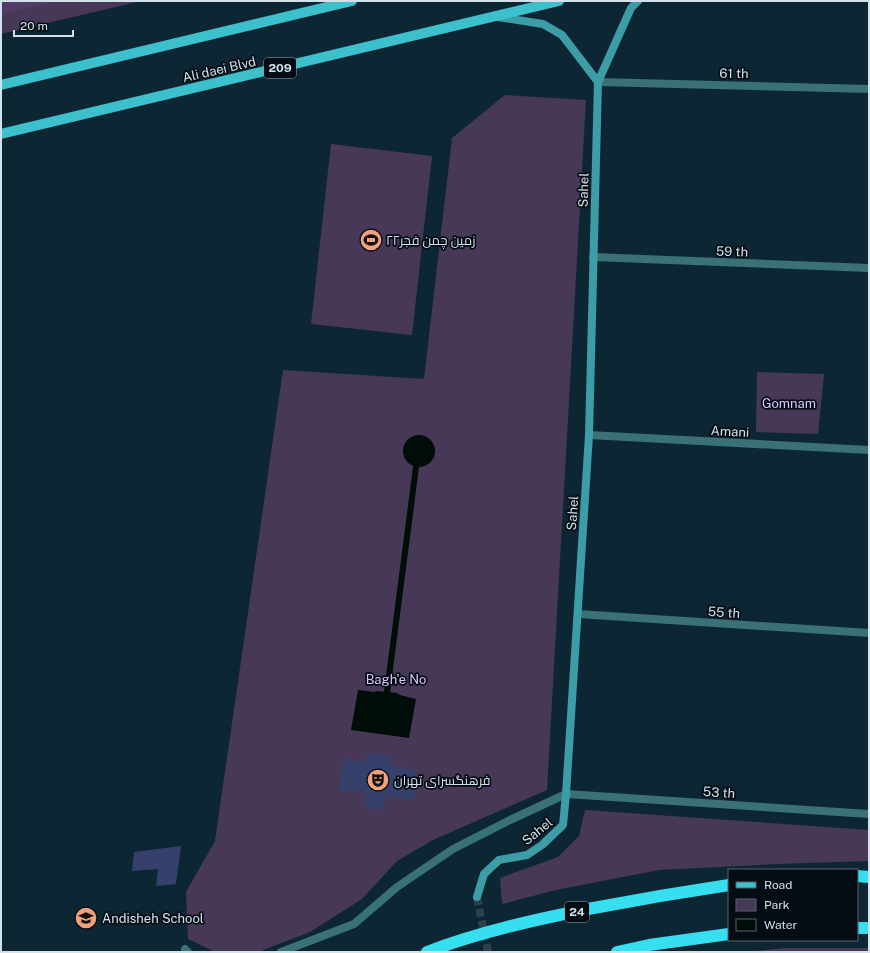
<svg xmlns="http://www.w3.org/2000/svg" width="870" height="953" font-family="'Public Sans',Cairo,sans-serif">
  <style>
    .green { fill: #473858 }
    .forest { fill: #513e68 }
    .water { fill: #000d08 }
    .lines { fill: none; stroke-linecap: round; stroke-linejoin: round }
    .stream { stroke: #000d08; stroke-width: 6 }
    .building { fill: #36416b }
    .secondary-tunnel { stroke: #2b424f; stroke-width: 8; stroke-dasharray: 8 4; stroke-linecap: butt }
    .street { stroke: #397177; stroke-width: 8 }
    .secondary { stroke: #3d9da7; stroke-width: 8 }
    .primary { stroke: #3bc0cc; stroke-width: 10 }
    .highway { stroke: #35dfef; stroke-width: 12 }
    .labels { text-anchor: middle; stroke-width: 3.5; stroke-linejoin: round; paint-order: stroke }
    .shield { fill: #050d14; stroke: #95a1aa; stroke-width: 1 }
    .shield-label { font-size: 12px; font-weight: bold; fill: #d3e1eb }
    .street-label { font-size: 13px; fill: #d3e1eb; stroke: #050d14 }
    .poi-label { font-size: 13px; fill: #d3e1eb; stroke: #050d14; text-anchor: start }
    .park-label { font-size: 13px; fill: #dec5fe; stroke: #050d14 }
  </style>
  <rect width="100%" height="100%" fill="#0d2634"/>
  <!-- green -->
  <g class="green">
    <path d="M 1,1 L 141,1 L 1,34 Z"/>
    <path d="M 505,95 L 586,100 L 547,790 L 433,840 L 397,861 L 362,899 L 310,932 L 258,952 L 215,952 L 188,939 L 186,892 L 215,841 L 283,370 L 424,379 L 452,138 Z"/>
    <path d="M 331,144 L 432,156 L 412,335 L 311,324 Z"/>
    <path d="M 757,372 L 824,374 L 818,434 L 756,432 Z"/>
    <path d="M 585,810 L 869,830 L 869,861 L 778,864 L 659,870 L 556,890 L 502,904 L 500,878 L 558,857 L 579,836 Z"/>
    <path d="M 784,948 L 869,948 L 869,952 L 749,952 Z"/>
  </g>
  <!-- forest -->
  <path class="forest" d="M 1,1 L 56,1 L 1,14 Z"/>
  <!-- water -->
  <g class="water">
    <circle cx="419" cy="451" r="16"/>
    <path d="M 358,690 L 374,692 L 377,691 L 397,693 L 400,695 L 416,699 L 409,738 L 351,730 Z"/>
  </g>
  <g class="lines">
    <!-- stream -->
    <path class="stream" d="M 387,692 L 416,467"/>
  </g>
  <!-- building -->
  <g class="building">
    <path d="M 367,753 L 392,756 L 389,765 L 416,770 L 414,800 L 385,796 L 382,810 L 366,808 L 366,791 L 339,791 L 344,758 L 366,763 Z"/>
    <path d="M 181,846 L 176,884 L 156,886 L 158,869 L 132,871 L 134,852 Z"/>
  </g>
  <g class="lines">
    <!-- secondary-tunnel -->
    <path class="secondary-tunnel" d="M 477,897 L 488,952"/>
    <!-- street -->
    <g class="street">
      <path d="M 598,82 L 869,89"/>
      <path d="M 593,257 L 869,268"/>
      <path d="M 589,435 L 869,450"/>
      <path d="M 578,614 L 869,633"/>
      <path d="M 185,949 L 188,952"/>
      <path d="M 281,952 L 354,924 L 397,887 L 453,849 L 510,820 L 566,794 L 869,814"/>
    </g>
    <!-- secondary -->
    <g class="secondary">
      <path d="M 498,17 L 543,24 L 562,35 L 598,82"/>
      <path d="M 477,897 L 484,874 L 499,860 L 527,855 L 542,845 L 563,825 L 566,794 L 589,435 L 598,82 L 631,8 L 638,1"/>
    </g>
    <!-- primary -->
    <g class="primary">
      <path d="M 1,85 L 352,1"/>
      <path d="M 1,134 L 559,1"/>
    </g>
    <!-- highway -->
    <g class="highway">
      <path d="M 857,876 L 869,877"/>
      <path d="M 857,928 L 869,928"/>
      <path d="M 427,952 C 479,932 534,920 588,909 C 635,900 682,892 729,885"/>
      <path d="M 617,952 L 649,945 L 729,934"/>
    </g>
  </g>
  <!-- icons -->
  <defs>
    <g id="stadium-disc" transform="scale(1.15)"><circle r="9.5" fill="#f1a17d" stroke="#050d14"/><path d="M0-5a6.5 5 0 1 0 0 10a6.5 5 0 1 0 0-10ZM-3.5-1.8h7v3.6h-7Z" fill="#111"/></g>
    <g id="theatre-disc" transform="scale(1.15)"><circle r="9.5" fill="#f1a17d" stroke="#050d14"/><path d="M-5-5.5Q0-4 5-5.5V0Q5 5 0 6Q-5 5-5 0ZM-3.3-2.5H-1v1.5H-3.3ZM1-2.5H3.3v1.5H1ZM-2.8 1Q0 5.5 2.8 1Z" fill="#111"/></g>
    <g id="school-disc" transform="scale(1.15)"><circle r="9.5" fill="#f1a17d" stroke="#050d14"/><path d="M0-5L7-2L0 1L-7-2ZM-4 1L0 2.5L4 1V4Q0 6-4 4Z" fill="#111"/></g>
  </defs>
  <g fill-rule="evenodd">
    <use href="#stadium-disc" x="371" y="240"/>
    <use href="#theatre-disc" x="378" y="780"/>
    <use href="#school-disc" x="86" y="918"/>
  </g>
  <g class="labels">
    <!-- shield labels -->
    <g class="shield">
      <rect x="264" y="58" width="32" height="20" rx="3"/>
      <rect x="565" y="902" width="24" height="20" rx="3"/>
    </g>
    <g class="shield-label">
      <text x="280" y="72">209</text>
      <text x="577" y="916">24</text>
    </g>
    <!-- street labels -->
    <g class="street-label">
      <text transform="translate(219 69) rotate(-13)" y="5">Ali daei Blvd</text>
      <text transform="translate(734 73) rotate(1)" y="5">61 th</text>
      <text transform="translate(583 190) rotate(-88)" y="5">Sahel</text>
      <text transform="translate(732 251) rotate(2)" y="5">59 th</text>
      <text transform="translate(730 431) rotate(3)" y="5">Amani</text>
      <text transform="translate(572 513) rotate(-86)" y="5">Sahel</text>
      <text transform="translate(724 612) rotate(4)" y="5">55 th</text>
      <text transform="translate(719 792) rotate(4)" y="5">53 th</text>
      <text transform="translate(537 831) rotate(-39)" y="5">Sahel</text>
    </g>
    <!-- poi labels -->
    <g class="poi-label">
      <text x="386" y="245">زمین چمن فجر۲۲</text>
      <text x="394" y="785">فرهنگسرای تهران</text>
      <text x="102" y="923">Andisheh School</text>
    </g>
    <!-- park labels -->
    <g class="park-label">
      <text x="789" y="408">Gomnam</text>
      <text x="396" y="684">Bagh'e No</text>
    </g>
  </g>
  <!-- border -->
  <rect width="870" height="953" fill="none" stroke="#d3e1eb" stroke-width="4"/>
  <!-- legend -->
  <rect x="728" y="869" width="130" height="72" fill="#050d14" stroke="#57626a"/>
  <rect x="736" y="882" width="20" height="6" fill="#3bc0cc" stroke="#57626a"/>
  <text x="764" y="889" font-size="12" fill="#d3e1eb">Road</text>
  <rect x="736" y="899" width="20" height="12" fill="#473858" stroke="#57626a"/>
  <text x="764" y="909" font-size="12" fill="#d3e1eb">Park</text>
  <rect x="736" y="919" width="20" height="12" fill="#000d08" stroke="#57626a"/>
  <text x="764" y="929" font-size="12" fill="#d3e1eb">Water</text>
  <!-- scale -->
  <path d="M14 30v6h59v-6" fill="none" stroke="#d3e1eb" stroke-width="2"/>
  <text x="20" y="30" font-size="12" fill="#d3e1eb" stroke="#050d14" stroke-width="3" paint-order="stroke">20 m</text>
</svg>
